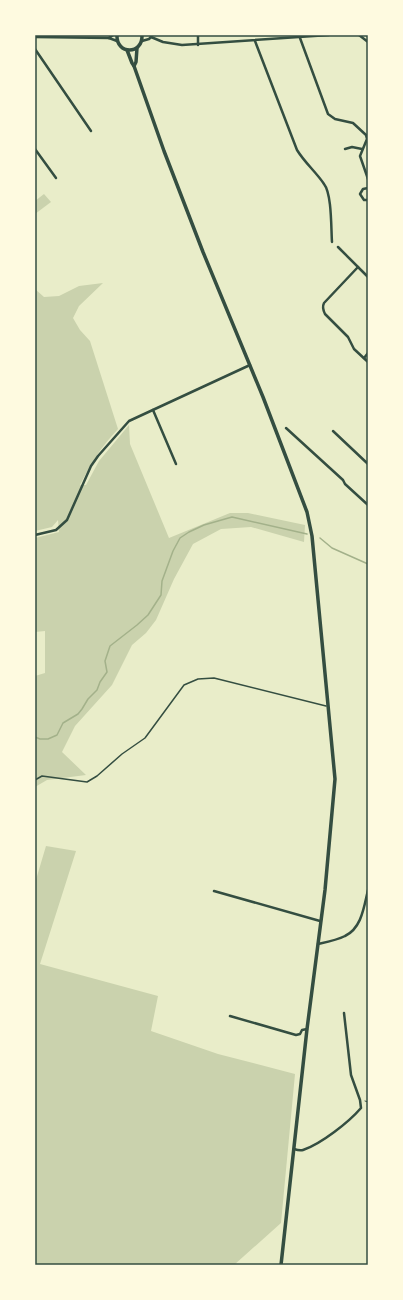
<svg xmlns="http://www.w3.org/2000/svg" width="403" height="1300" font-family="'Asap Condensed',sans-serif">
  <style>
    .green { fill: #cad2ad }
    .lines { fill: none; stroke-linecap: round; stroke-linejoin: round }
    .stream { stroke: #a3b18a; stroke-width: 1.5 }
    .path { stroke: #344e41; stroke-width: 1 }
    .service { stroke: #344e41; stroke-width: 1.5 }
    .minor { stroke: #344e41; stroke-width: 2.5 }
    .secondary { stroke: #344e41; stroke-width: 3.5 }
    .neatline { fill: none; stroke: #344e41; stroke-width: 1.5 }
  </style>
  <rect width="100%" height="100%" fill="#e9edc9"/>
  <!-- green -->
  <g class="green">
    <path d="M 44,194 L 51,202 L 35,214 L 35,201 Z"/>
    <path d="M 103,283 L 79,306 L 73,318 L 80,330 L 90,341 L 118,429 C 101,447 91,463 80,485 L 86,485 L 99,461 L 129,425 L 130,444 L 169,538 L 230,513 L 248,513 L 305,525 L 304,542 L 251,527 L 221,529 L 193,544 L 174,579 L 156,620 L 146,633 L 132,645 L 112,685 L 75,726 L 62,752 L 86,775 L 47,780 L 35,787 L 35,676 L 45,673 L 45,631 L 35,632 L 35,538 L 59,532 L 58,520 L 52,527 L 35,531 L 35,289 L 44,297 L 59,296 L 79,286 Z"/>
    <path d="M 46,846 L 76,851 L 40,964 L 158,996 L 151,1031 L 218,1054 L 295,1074 L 281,1223 L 234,1265 L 35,1265 L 35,883 Z"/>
  </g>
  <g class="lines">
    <!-- stream -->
    <g class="stream">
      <path d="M 320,538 L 332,548 L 368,564"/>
      <path d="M 35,737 L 40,739 L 48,739 L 57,735 L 63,723 L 78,714 L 82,709 L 88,699 L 97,690 L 100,682 L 107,672 L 105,661 L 110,646 L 137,625 L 148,615 L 161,595 L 162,581 L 173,551 L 180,538 L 189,532 L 204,525 L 232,517 L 307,534"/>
    </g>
    <!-- path -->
    <path class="path" d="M 365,1101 L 368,1102"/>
    <!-- service -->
    <path class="service" d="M 35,780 L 42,776 L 87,782 L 97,776 L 122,754 L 145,738 L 184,685 L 198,679 L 214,678 L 326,706"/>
    <!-- minor -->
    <g class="minor">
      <path d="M 198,35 L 198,45"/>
      <path d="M 359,35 L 368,42"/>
      <path d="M 35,37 L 109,38"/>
      <path d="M 151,37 L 163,42 L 182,45 L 329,35"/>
      <path d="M 109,38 L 117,41"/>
      <path d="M 109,38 L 113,35"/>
      <path d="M 300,38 L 328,114 L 335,119 L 353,123 L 366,135 L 367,139 L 360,156 L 368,179"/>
      <path d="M 142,41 L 149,39 L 151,37"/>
      <path d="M 255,41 L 297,150 C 305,163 316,172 324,184 C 332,194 331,229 332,242"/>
      <path d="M 35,49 L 91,131"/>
      <path d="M 35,149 L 56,178"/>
      <path d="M 345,149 L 352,147 L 362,149"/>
      <path d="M 368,188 L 363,189 L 360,194 L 364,200 L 368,200"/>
      <path d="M 338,247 L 368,277"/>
      <path d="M 358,267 L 324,303 C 322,307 323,310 325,314 L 348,337 L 354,349 L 368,362"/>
      <path d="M 364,358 L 368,353"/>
      <path d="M 153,410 L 176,464"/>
      <path d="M 286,428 L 343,480 L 345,484 L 368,505"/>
      <path d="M 333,431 L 368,464"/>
      <path d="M 35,535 L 56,530 L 67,520 L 91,466 L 98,456 L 129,421 L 250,365"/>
      <path d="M 214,891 L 320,921"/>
      <path d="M 318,944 C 327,942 337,940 345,936 C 362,928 364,906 368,890"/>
      <path d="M 230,1016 L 296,1035 L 300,1034 L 302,1030 L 307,1029"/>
      <path d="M 294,1149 C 297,1150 300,1151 303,1150 C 321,1144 349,1122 361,1108 L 360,1100 L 351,1075 L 344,1013"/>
    </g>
    <!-- secondary -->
    <g class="secondary">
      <path d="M 117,35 C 116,55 143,55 142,35"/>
      <path d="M 127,50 L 132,63 L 134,66 L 164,151 L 203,252 L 263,397 L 307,512 L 312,536 L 335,779 L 325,890 L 307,1029 L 281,1265"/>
      <path d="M 134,66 L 136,62 L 137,48"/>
    </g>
  </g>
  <!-- border -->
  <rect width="403" height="1300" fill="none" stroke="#fefae0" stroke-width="72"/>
  <rect x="36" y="36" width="331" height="1228" class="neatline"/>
</svg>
